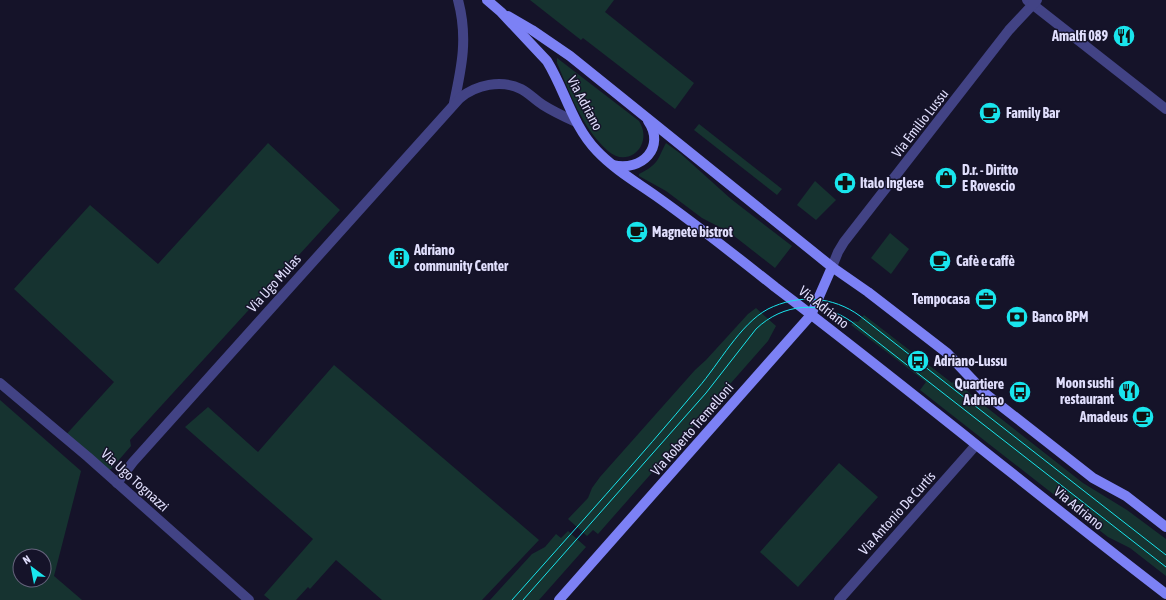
<svg xmlns="http://www.w3.org/2000/svg" width="1166" height="600" font-family="'Asap Condensed',sans-serif">
  <style>
    .green { fill: #163330; fill-rule: evenodd }
    .lines { fill: none; stroke-linecap: round; stroke-linejoin: round }
    .street { stroke: #424385; stroke-width: 10 }
    .secondary { stroke: #7c81f5; stroke-width: 10 }
    .tram { stroke: #19e5ed; stroke-width: 1 }
    .labels { text-anchor: middle; stroke-width: 3; stroke-linejoin: round; paint-order: stroke }
    .poi-label { font-size: 14px; font-weight: bold; fill: #e0defc; stroke: #151329; text-anchor: start }
    .street-label { font-size: 14px; fill: #e0defc; stroke: #151329 }
  </style>
  <rect width="100%" height="100%" fill="#151329"/>
  <!-- green -->
  <g class="green">
    <path d="M 530,0 L 614,0 L 605,12 L 694,83 L 675,109 L 583,38 L 581,40 Z"/>
    <path d="M 557,58 L 639,121 C 654,145 628,169 608,151 C 582,128 570,93 557,63 Z"/>
    <path d="M 699,124 L 782,189 L 777,195 L 694,130 Z"/>
    <path d="M 268,143 L 340,210 L 130,440 L 131,446 L 111,469 L 102,472 L 63,438 L 114,382 L 14,289 L 90,205 L 158,264 Z"/>
    <path d="M 666,143 L 681,154 L 731,199 L 792,246 L 775,268 L 729,232 L 702,218 L 666,191 L 639,176 L 639,174 C 659,164 657,160 666,143 Z"/>
    <path d="M 815,181 L 836,200 L 816,220 L 797,205 Z"/>
    <path d="M 890,233 L 909,249 L 891,274 L 871,258 Z"/>
    <path d="M 756,308 L 776,326 L 768,341 L 598,534 L 593,530 L 587,536 L 568,519 L 588,498 L 592,488 L 600,477 L 695,370 L 706,360 L 748,314 Z"/>
    <path d="M 864,315 L 952,383 L 955,380 L 976,399 L 1083,483 L 1127,510 L 1166,539 L 1166,576 L 1130,548 L 1108,537 L 920,390 L 926,382 L 851,325 L 854,321 L 858,322 Z"/>
    <path d="M 334,365 L 539,540 L 482,600 L 382,600 L 336,560 L 310,589 L 308,587 L 296,600 L 270,600 L 264,595 L 313,539 L 185,427 L 208,407 L 258,452 Z"/>
    <path d="M 0,400 L 81,471 L 54,576 L 82,600 L 0,600 ZM 20,556 L 44,556 L 44,580 L 20,580 Z"/>
    <path d="M 839,463 L 878,497 L 798,587 L 760,552 Z"/>
    <path d="M 568,531 L 586,547 L 539,600 L 490,600 L 532,554 L 545,547 L 556,534 L 561,538 Z"/>
  </g>
  <g class="lines">
    <!-- street -->
    <g class="street">
      <path d="M 1027,0 L 1166,109"/>
      <path d="M 454,103 C 462,66 468,37 458,0"/>
      <path d="M 832,267 L 838,252 L 844,242 L 1009,30 L 1037,0"/>
      <path d="M 0,383 L 88,457 L 249,600"/>
      <path d="M 117,483 L 133,462 L 460,98 C 476,85 501,79 521,89 C 529,93 535,100 543,105 C 554,112 565,117 576,122"/>
      <path d="M 839,600 L 976,445"/>
    </g>
    <!-- secondary -->
    <g class="secondary">
      <path d="M 487,0 L 501,12 L 547,61 C 565,90 572,125 597,151 C 614,169 636,182 656,196 C 697,225 736,256 775,287 C 907,387 1034,493 1166,594"/>
      <path d="M 508,16 L 532,30 L 570,56 L 832,267 L 868,292 L 947,353 L 987,395 L 1093,478 L 1126,496 L 1166,527"/>
      <path d="M 613,165 C 642,172 666,147 648,121"/>
      <path d="M 559,600 L 811,315 L 832,267"/>
    </g>
    <!-- tram -->
    <g class="tram">
      <path d="M 512,600 C 574,530 638,460 698,388 C 719,364 740,324 768,309 C 798,294 833,296 860,316 L 1166,555"/>
      <path d="M 523,600 L 706,393 L 756,329 C 783,303 821,300 852,322 L 1166,567"/>
    </g>
  </g>
  <!-- icons -->
  <defs>
    <g id="restaurant-disc" transform="scale(1.15)"><circle r="9.5" fill="#19e5ed" stroke="#151329"/><path d="M-5-6h1v4h1v-4h1v4h1v-4h1v5L-1.5 .5V6h-2V.5L-5-1ZM5-6V6H3V1.5H1.5Q1.5-4 5-6Z" fill="#111"/></g>
    <g id="cafe-disc" transform="scale(1.15)"><circle r="9.5" fill="#19e5ed" stroke="#151329"/><path d="M-5.5-4.5H6V0H3Q3 3.5 0 3.5H-2.5Q-5.5 3.5-5.5 0ZM3-3.2v2h1.7v-2ZM-6 4.5H4V6H-6Z" fill="#111"/></g>
    <g id="shop-disc" transform="scale(1.15)"><circle r="9.5" fill="#19e5ed" stroke="#151329"/><path d="M-5-2.5h2.3a2.7 3.5 0 0 1 5.4 0H5L5.5 6h-11ZM-1.5-2.5h3a1.5 2.3 0 0 0-3 0Z" fill="#111"/></g>
    <g id="pharmacy-disc" transform="scale(1.15)"><circle r="9.5" fill="#19e5ed" stroke="#151329"/><path d="M-2-6h4v4h4v4h-4v4h-4v-4h-4v-4h4Z" fill="#111"/></g>
    <g id="building-disc" transform="scale(1.15)"><circle r="9.5" fill="#19e5ed" stroke="#151329"/><path d="M-4-6H4V6H1V3H-1V6H-4ZM-2.5-4.3h1.7v1.8h-1.7ZM.8-4.3h1.7v1.8H.8ZM-2.5-1h1.7V.8h-1.7ZM.8-1h1.7V.8H.8Z" fill="#111"/></g>
    <g id="office-disc" transform="scale(1.15)"><circle r="9.5" fill="#19e5ed" stroke="#151329"/><path d="M-6-3h4V-5.5h4V-3h4V5H-6ZM-1-4.5V-3h2v-1.5ZM-6 0V1H6V0Z" fill="#111"/></g>
    <g id="bank-disc" transform="scale(1.15)"><circle r="9.5" fill="#19e5ed" stroke="#151329"/><path d="M-6-4H6V4H-6ZM0-2.3a2.3 2.3 0 1 0 0 4.6a2.3 2.3 0 1 0 0-4.6Z" fill="#111"/></g>
    <g id="bus-disc" transform="scale(1.15)"><circle r="9.5" fill="#19e5ed" stroke="#151329"/><path d="M-5-6H5V4H4V6H2V4H-2V6H-4V4H-5ZM-3.5-4V0h7V-4ZM-3.5 1.2v1.5H-2V1.2ZM2 1.2v1.5H3.5V1.2Z" fill="#111"/></g>
  </defs>
  <g fill-rule="evenodd">
    <use href="#restaurant-disc" x="1124" y="36"/>
    <use href="#cafe-disc" x="990" y="113"/>
    <use href="#shop-disc" x="946" y="178"/>
    <use href="#pharmacy-disc" x="845" y="183"/>
    <use href="#cafe-disc" x="637" y="232"/>
    <use href="#building-disc" x="399" y="258"/>
    <use href="#cafe-disc" x="940" y="261"/>
    <use href="#office-disc" x="986" y="299"/>
    <use href="#bank-disc" x="1017" y="317"/>
    <use href="#bus-disc" x="918" y="361"/>
    <use href="#restaurant-disc" x="1129" y="391"/>
    <use href="#bus-disc" x="1020" y="392"/>
    <use href="#cafe-disc" x="1143" y="417"/>
  </g>
  <g class="labels">
    <!-- poi labels -->
    <g class="poi-label">
      <text x="1108" y="41" text-anchor="end">Amalfi 089</text>
      <text x="1006" y="118">Family Bar</text>
      <text x="962" y="175">D.r. - Diritto<tspan x="962" dy="16">E Rovescio</tspan></text>
      <text x="860" y="188">Italo Inglese</text>
      <text x="652" y="237">Magnete bistrot</text>
      <text x="414" y="255">Adriano<tspan x="414" dy="16">community Center</tspan></text>
      <text x="956" y="266">Cafè e caffè</text>
      <text x="970" y="304" text-anchor="end">Tempocasa</text>
      <text x="1032" y="322">Banco BPM</text>
      <text x="934" y="366">Adriano-Lussu</text>
      <text x="1114" y="388" text-anchor="end">Moon sushi<tspan x="1114" dy="16">restaurant</tspan></text>
      <text x="1004" y="389" text-anchor="end">Quartiere<tspan x="1004" dy="16">Adriano</tspan></text>
      <text x="1128" y="422" text-anchor="end">Amadeus</text>
    </g>
    <!-- street labels -->
    <g class="street-label">
      <text transform="translate(585 103) rotate(62)" y="5">Via Adriano</text>
      <text transform="translate(920 123) rotate(-52)" y="5">Via Emilio Lussu</text>
      <text transform="translate(274 283) rotate(-48)" y="5">Via Ugo Mulas</text>
      <text transform="translate(824 307) rotate(38)" y="5">Via Adriano</text>
      <text transform="translate(692 429) rotate(-49)" y="5">Via Roberto Tremelloni</text>
      <text transform="translate(135 480) rotate(42)" y="5">Via Ugo Tognazzi</text>
      <text transform="translate(1079 508) rotate(39)" y="5">Via Adriano</text>
      <text transform="translate(897 513) rotate(-48)" y="5">Via Antonio De Curtis</text>
    </g>
  </g>
  <!-- north arrow -->
  <g transform="translate(32 568) rotate(328)"><circle r="19" fill="#151329" stroke="#66647d"/>
  <path d="M0-3L7 15L0 10L-7 15Z" fill="#19e5ed"/>
  <text y="-6" font-size="11" font-weight="bold" text-anchor="middle" fill="#e0defc">N</text>
  </g>
</svg>
